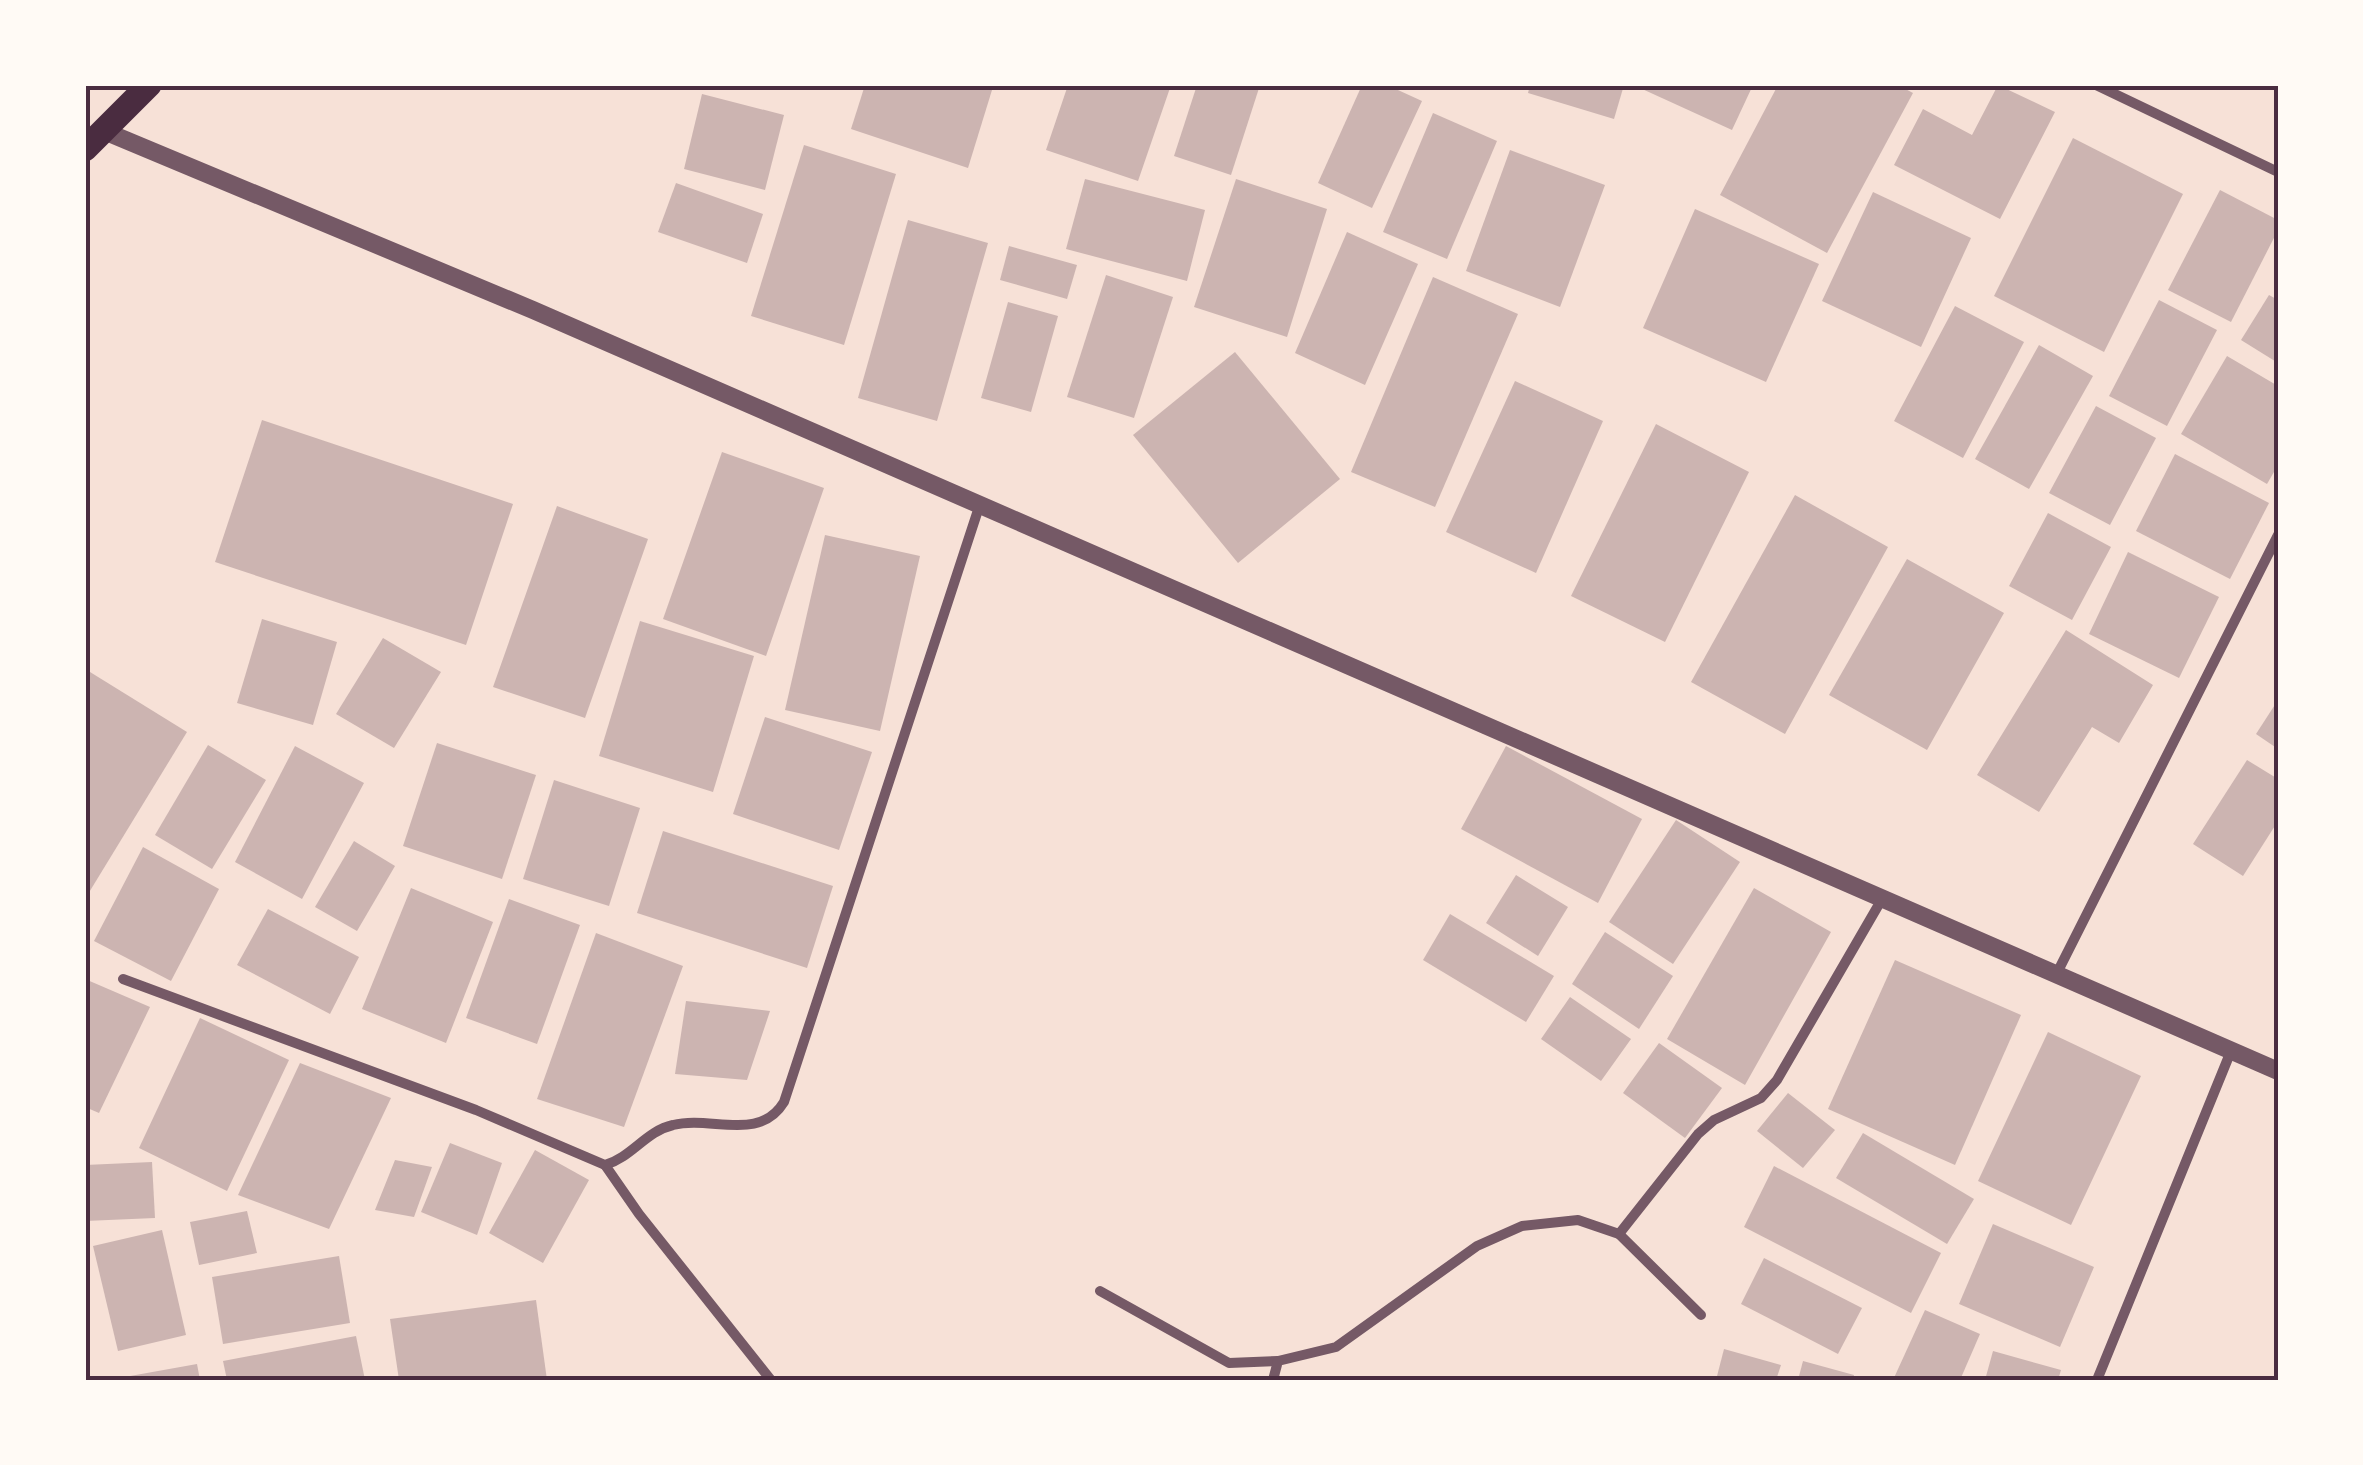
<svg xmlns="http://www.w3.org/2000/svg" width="2363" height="1465" font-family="'IBM Plex Sans',sans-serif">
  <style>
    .building { fill: #ccb4b1 }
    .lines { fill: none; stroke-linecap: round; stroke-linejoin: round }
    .minor { stroke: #755966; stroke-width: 10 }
    .tertiary { stroke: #755966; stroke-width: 18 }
    .primary { stroke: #4a2c40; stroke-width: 25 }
    .neatline { fill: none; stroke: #4a2c40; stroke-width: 4 }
  </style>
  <rect width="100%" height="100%" fill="#f7e1d7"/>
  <!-- building -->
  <g class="building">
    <path d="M 865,85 L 978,85 L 992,90 L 968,168 L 851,129 Z"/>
    <path d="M 1068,85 L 1171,85 L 1138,181 L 1046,150 Z"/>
    <path d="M 1197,85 L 1260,85 L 1231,175 L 1174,156 Z"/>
    <path d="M 1362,85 L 1387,85 L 1422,101 L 1372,208 L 1318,183 Z"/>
    <path d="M 1530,85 L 1624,85 L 1614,119 L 1528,93 Z"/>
    <path d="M 1642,85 L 1753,85 L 1732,130 L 1640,88 Z"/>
    <path d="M 1778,85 L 1898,85 L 1913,93 L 1827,253 L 1720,195 Z"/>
    <path d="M 1998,85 L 2055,112 L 2000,219 L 1894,165 L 1923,109 L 1972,135 Z"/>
    <path d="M 702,94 L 784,115 L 765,190 L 684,169 Z"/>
    <path d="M 1433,113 L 1497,141 L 1447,259 L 1383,232 Z"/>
    <path d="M 2073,138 L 2183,194 L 2104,352 L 1994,296 Z"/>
    <path d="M 804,145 L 896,174 L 844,345 L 751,316 Z"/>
    <path d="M 1510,150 L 1605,185 L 1560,307 L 1466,271 Z"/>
    <path d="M 1085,179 L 1205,210 L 1187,281 L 1066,249 Z"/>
    <path d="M 1236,179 L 1327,209 L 1287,337 L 1194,307 Z"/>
    <path d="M 676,183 L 763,214 L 747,263 L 658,232 Z"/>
    <path d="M 2220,190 L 2278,220 L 2278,230 L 2231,322 L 2168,290 Z"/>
    <path d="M 1873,192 L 1971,238 L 1921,347 L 1822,301 Z"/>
    <path d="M 1695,209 L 1819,264 L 1766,382 L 1643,328 Z"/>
    <path d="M 908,220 L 988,243 L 937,421 L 858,398 Z"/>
    <path d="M 1347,232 L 1418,264 L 1365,385 L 1295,353 Z"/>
    <path d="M 1009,246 L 1077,265 L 1067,299 L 1000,280 Z"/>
    <path d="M 1106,275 L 1173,297 L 1134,418 L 1067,397 Z"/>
    <path d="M 1433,277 L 1518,314 L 1435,507 L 1351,472 Z"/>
    <path d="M 2269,295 L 2278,300 L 2278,363 L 2241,340 Z"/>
    <path d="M 2159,300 L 2217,330 L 2167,426 L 2109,396 Z"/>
    <path d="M 1008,302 L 1058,316 L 1031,412 L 981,398 Z"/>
    <path d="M 1955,306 L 2024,342 L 1963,458 L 1894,421 Z"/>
    <path d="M 2039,345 L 2093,376 L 2029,489 L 1975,459 Z"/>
    <path d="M 1235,352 L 1340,479 L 1238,563 L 1133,435 Z"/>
    <path d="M 2227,356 L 2278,386 L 2278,465 L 2267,484 L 2181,434 Z"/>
    <path d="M 1515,381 L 1603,421 L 1536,573 L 1446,532 Z"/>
    <path d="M 2096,406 L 2156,438 L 2110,525 L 2049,493 Z"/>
    <path d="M 262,420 L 513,504 L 466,645 L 215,562 Z"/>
    <path d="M 1656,424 L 1749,472 L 1665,642 L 1571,596 Z"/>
    <path d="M 722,452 L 824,488 L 766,656 L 663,619 Z"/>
    <path d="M 2175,454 L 2269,503 L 2230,579 L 2136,531 Z"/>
    <path d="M 1795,495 L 1888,547 L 1785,734 L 1691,682 Z"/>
    <path d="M 557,506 L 648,539 L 585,718 L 493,687 Z"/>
    <path d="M 2048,513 L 2111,547 L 2072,620 L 2009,586 Z"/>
    <path d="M 825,535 L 920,556 L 880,731 L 785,710 Z"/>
    <path d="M 2128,552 L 2219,597 L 2179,678 L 2089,634 Z"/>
    <path d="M 1907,559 L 2004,613 L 1927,750 L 1829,695 Z"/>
    <path d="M 262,619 L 337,642 L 313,725 L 237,703 Z"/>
    <path d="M 640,621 L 754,656 L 713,792 L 599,756 Z"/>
    <path d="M 2066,630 L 2153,685 L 2119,743 L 2092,727 L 2039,812 L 1977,775 Z"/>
    <path d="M 383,638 L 441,672 L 394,748 L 336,714 Z"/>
    <path d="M 90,672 L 187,732 L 85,899 L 85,680 Z"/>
    <path d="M 2278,700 L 2278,749 L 2256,734 Z"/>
    <path d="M 765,717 L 872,752 L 839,850 L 733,814 Z"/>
    <path d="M 437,743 L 536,775 L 502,879 L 403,846 Z"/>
    <path d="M 208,745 L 266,780 L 212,869 L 155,835 Z"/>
    <path d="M 295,746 L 364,783 L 302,899 L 235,862 Z"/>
    <path d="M 1506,746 L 1642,819 L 1598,903 L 1461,829 Z"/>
    <path d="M 2247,760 L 2278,779 L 2278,821 L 2243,876 L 2193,844 Z"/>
    <path d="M 554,780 L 640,808 L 609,906 L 523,879 Z"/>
    <path d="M 1676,820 L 1740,862 L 1673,964 L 1609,922 Z"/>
    <path d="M 663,831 L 833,886 L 807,968 L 637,913 Z"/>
    <path d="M 354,841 L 395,866 L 357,931 L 315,907 Z"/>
    <path d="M 143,847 L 219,889 L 171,981 L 94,941 Z"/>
    <path d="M 1516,875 L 1568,907 L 1538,956 L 1486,923 Z"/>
    <path d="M 411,888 L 493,922 L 446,1043 L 362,1009 Z"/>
    <path d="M 1754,888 L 1831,932 L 1745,1085 L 1667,1039 Z"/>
    <path d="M 509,899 L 580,925 L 537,1044 L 466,1018 Z"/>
    <path d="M 268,909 L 359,957 L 330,1014 L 237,965 Z"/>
    <path d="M 1450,914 L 1554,976 L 1526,1022 L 1423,960 Z"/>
    <path d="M 1605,932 L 1673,976 L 1639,1029 L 1572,984 Z"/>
    <path d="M 596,933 L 683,966 L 624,1127 L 537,1099 Z"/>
    <path d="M 1895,960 L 2021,1015 L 1955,1165 L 1828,1109 Z"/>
    <path d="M 85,979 L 150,1007 L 99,1113 L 85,1107 Z"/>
    <path d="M 1570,997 L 1631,1039 L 1601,1081 L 1541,1039 Z"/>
    <path d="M 686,1001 L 770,1011 L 747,1080 L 675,1074 Z"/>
    <path d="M 200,1018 L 289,1060 L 227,1191 L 139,1148 Z"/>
    <path d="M 2048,1032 L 2141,1076 L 2071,1225 L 1978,1181 Z"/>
    <path d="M 1659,1043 L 1722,1088 L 1685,1138 L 1623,1093 Z"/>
    <path d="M 300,1063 L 391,1098 L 329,1229 L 238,1195 Z"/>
    <path d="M 1788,1093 L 1835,1130 L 1803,1168 L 1757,1131 Z"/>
    <path d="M 1863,1133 L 1974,1199 L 1947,1244 L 1836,1178 Z"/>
    <path d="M 450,1143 L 502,1163 L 477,1235 L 421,1212 Z"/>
    <path d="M 535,1150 L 589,1180 L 543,1263 L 489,1233 Z"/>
    <path d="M 395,1160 L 432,1167 L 414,1217 L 375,1210 Z"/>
    <path d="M 152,1162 L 155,1218 L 85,1221 L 85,1165 Z"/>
    <path d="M 1774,1166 L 1941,1253 L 1911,1313 L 1744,1227 Z"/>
    <path d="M 247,1211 L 257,1253 L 199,1265 L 190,1222 Z"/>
    <path d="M 1993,1224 L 2094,1267 L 2060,1347 L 1959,1304 Z"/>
    <path d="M 162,1230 L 186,1335 L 118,1351 L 93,1246 Z"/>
    <path d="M 339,1256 L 350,1323 L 223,1344 L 212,1277 Z"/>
    <path d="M 1764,1258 L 1862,1308 L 1838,1354 L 1741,1304 Z"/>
    <path d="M 536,1300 L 547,1380 L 399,1380 L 390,1319 Z"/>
    <path d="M 1925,1310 L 1980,1334 L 1960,1380 L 1893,1380 Z"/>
    <path d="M 356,1336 L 365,1380 L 227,1380 L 223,1361 Z"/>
    <path d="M 1724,1349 L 1781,1365 L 1776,1380 L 1716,1380 Z"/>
    <path d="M 1993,1351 L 2061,1370 L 2058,1380 L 1985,1380 Z"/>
    <path d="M 1803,1361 L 1854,1375 L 1853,1380 L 1798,1380 Z"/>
    <path d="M 197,1364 L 200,1380 L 119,1380 L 119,1378 Z"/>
  </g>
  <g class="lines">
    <!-- minor -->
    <g class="minor">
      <path d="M 2096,85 L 2278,172"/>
      <path d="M 2056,975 L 2278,535"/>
      <path d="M 123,979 L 476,1110 L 605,1165 C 632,1157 646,1131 673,1125 C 711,1115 759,1143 784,1102 L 980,504"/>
      <path d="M 605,1165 L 639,1214 L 771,1380"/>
      <path d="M 1619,1234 L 1698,1134 L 1714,1120 L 1761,1098 L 1777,1080 L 1882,899"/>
      <path d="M 1100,1291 L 1229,1363 L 1278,1361"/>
      <path d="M 1273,1380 L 1278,1361 L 1336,1347 L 1477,1246 L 1522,1226 L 1578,1220 L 1619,1234 L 1701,1315"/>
      <path d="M 2097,1380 L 2231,1051"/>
    </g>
    <!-- tertiary -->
    <path class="tertiary" d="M 104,131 L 533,310 L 2278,1071"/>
    <!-- primary -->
    <path class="primary" d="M 85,149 L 149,85"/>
  </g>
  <!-- border -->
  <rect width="2363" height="1465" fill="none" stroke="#fffaf5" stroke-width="175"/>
  <rect x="88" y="88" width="2188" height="1290" class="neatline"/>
</svg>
